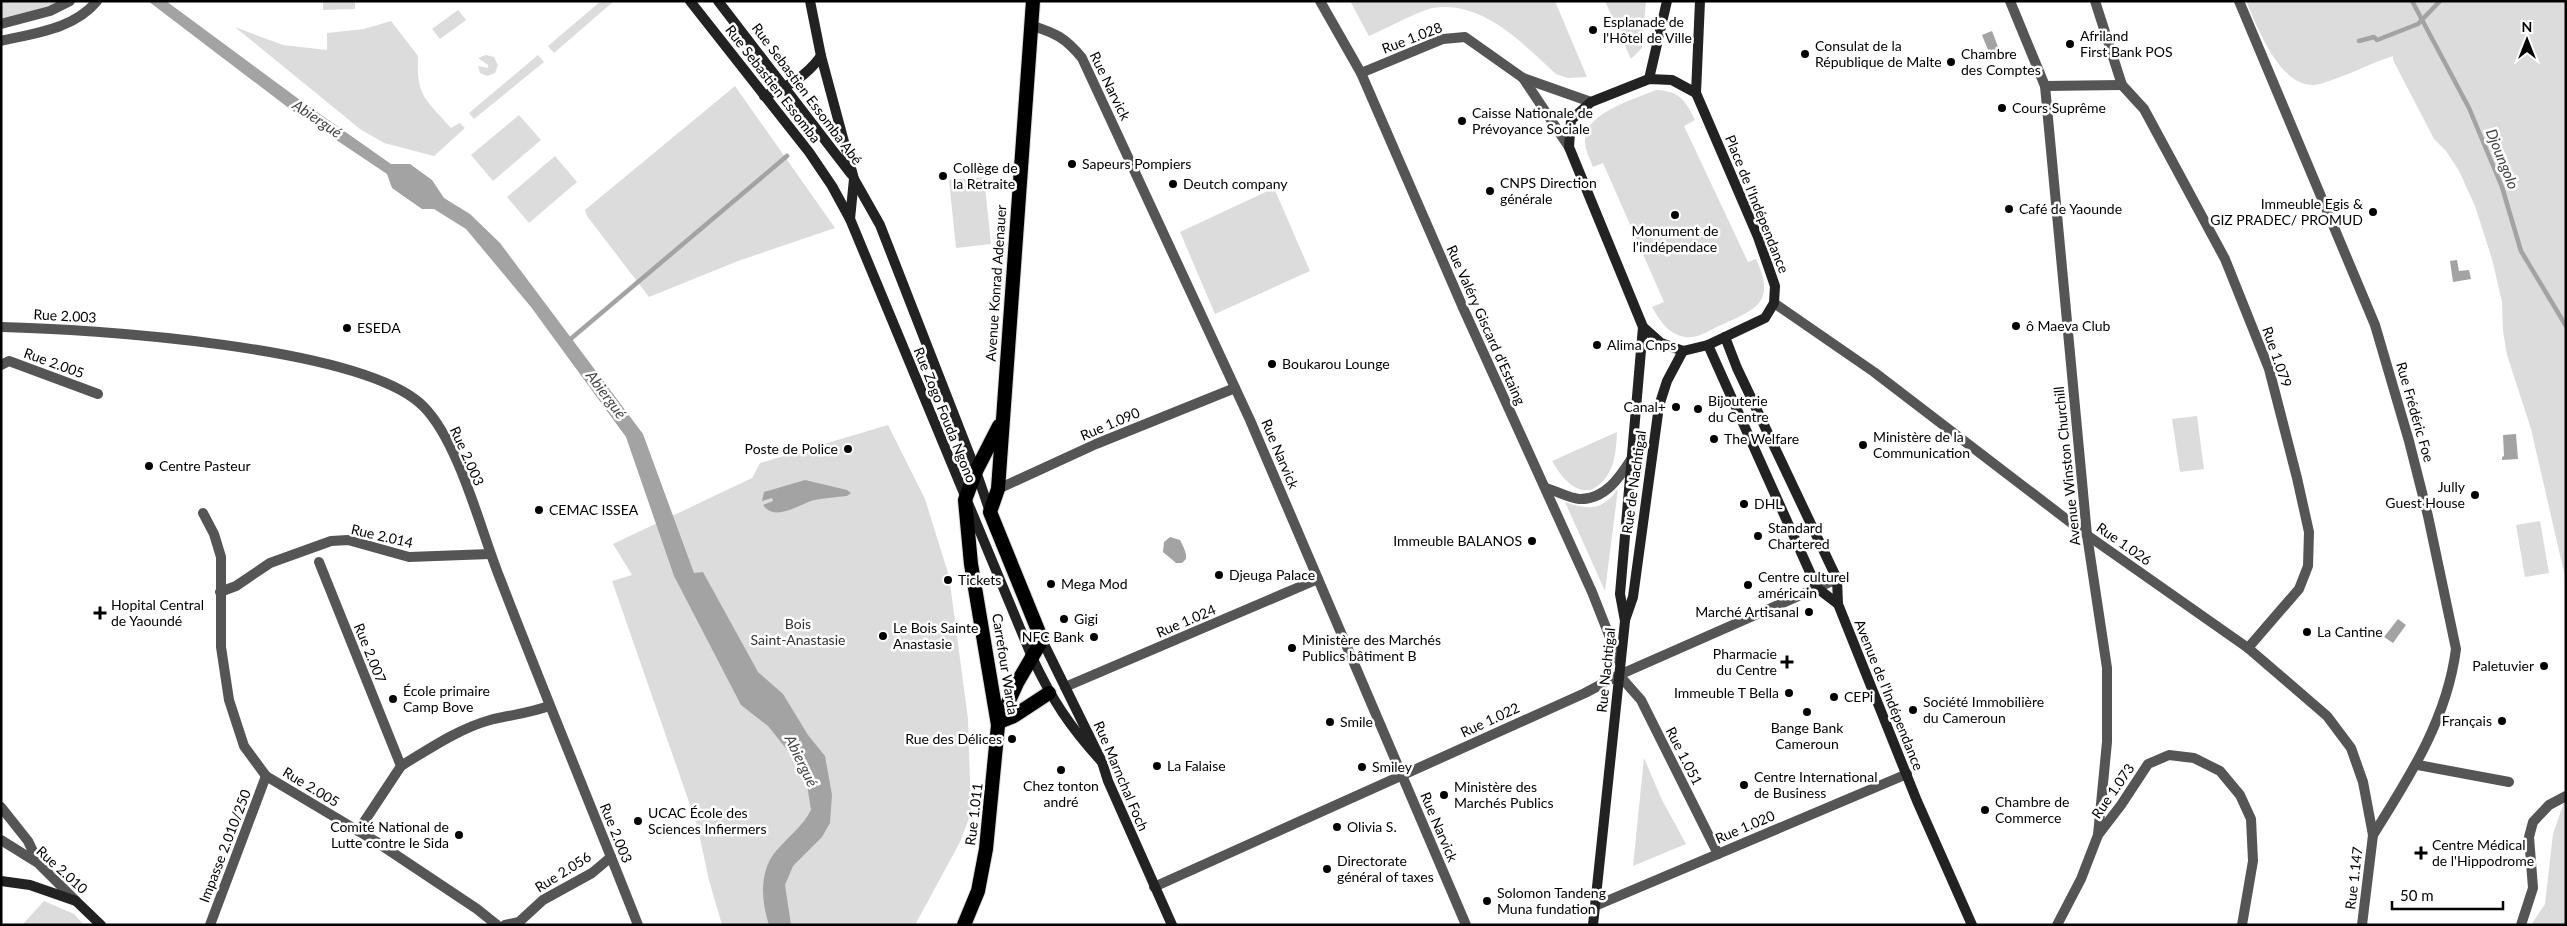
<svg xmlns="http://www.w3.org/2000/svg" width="2567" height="926" font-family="Lato,sans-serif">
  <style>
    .green { fill: #dcdcdc }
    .water { fill: #a3a3a3 }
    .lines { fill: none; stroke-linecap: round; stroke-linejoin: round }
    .stream { stroke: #a3a3a3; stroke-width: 4.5 }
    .trunk-casing { stroke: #dbdbdb; stroke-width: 16 }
    .minor { stroke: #555; stroke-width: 10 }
    .tertiary { stroke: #555; stroke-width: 10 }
    .secondary { stroke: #222; stroke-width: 10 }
    .trunk { stroke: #000; stroke-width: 14 }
    .poi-dot { fill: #000; stroke: #fff; stroke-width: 2 }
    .labels { text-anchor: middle; stroke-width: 5; stroke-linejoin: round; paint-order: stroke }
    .poi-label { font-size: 14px; fill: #000; stroke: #fff; text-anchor: start }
    .street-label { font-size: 14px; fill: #000; stroke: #fff }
    .park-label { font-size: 14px; fill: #333; stroke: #fff }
    .water-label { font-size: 15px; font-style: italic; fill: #444; stroke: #fff }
  </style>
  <rect width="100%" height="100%" fill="#fff"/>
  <!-- green -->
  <g class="green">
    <path d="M 1,1 L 70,1 L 1,24 Z"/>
    <path d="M 323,1 L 355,1 L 355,9 L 323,10 Z"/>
    <path d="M 601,1 L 614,1 L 554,53 L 548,46 Z"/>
    <path d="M 1350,1 L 1555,1 L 1587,77 L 1568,78 L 1556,74 C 1523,44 1483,0 1432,8 C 1410,15 1390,27 1369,36 Z"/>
    <path d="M 1605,1 L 1646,1 L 1642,48 L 1631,59 Z"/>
    <path d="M 2246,1 L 2566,1 L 2566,581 L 2531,429 L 2507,355 L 2503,331 L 2502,302 L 2492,259 L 2475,206 L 2459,171 L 2446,151 L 2434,139 L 2393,60 L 2393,56 C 2368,64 2345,77 2320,84 C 2282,94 2258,28 2246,1 Z"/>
    <path d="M 458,10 L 466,20 L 440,39 L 432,29 Z"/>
    <path d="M 391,21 L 418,56 C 416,97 426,99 451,128 L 460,123 L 465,128 L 434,156 L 384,143 L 360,129 L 235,27 L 283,45 L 327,50 L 327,33 L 364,29 Z"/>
    <path d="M 486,55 L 494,57 L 498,65 L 495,73 L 487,76 L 480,73 L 478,66 L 488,68 L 488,65 L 478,58 Z"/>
    <path d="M 538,55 L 544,62 L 474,119 L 469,113 Z"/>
    <path d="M 735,86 L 835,228 L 738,261 L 649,297 L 587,216 L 585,210 Z"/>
    <path d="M 1656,90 C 1680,91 1685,100 1695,120 L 1684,126 L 1748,262 L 1756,259 C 1776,302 1757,309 1721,325 C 1710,330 1698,339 1685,337 C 1668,334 1660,321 1652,307 L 1664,302 L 1603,163 L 1593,167 C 1590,159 1585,150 1585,141 C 1584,113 1635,99 1656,90 Z"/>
    <path d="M 519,115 L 541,140 L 493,181 L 471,155 Z"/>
    <path d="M 555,156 L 577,182 L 529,223 L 507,197 Z"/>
    <path d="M 984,177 L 991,244 L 956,248 L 949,180 Z"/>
    <path d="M 1274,188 L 1310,271 L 1215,314 L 1180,232 Z"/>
    <path d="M 2197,416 L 2204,469 L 2180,472 L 2172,419 Z"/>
    <path d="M 888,425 L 925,499 L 949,576 L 968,719 L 971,813 L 960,842 L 915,925 L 722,925 L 709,880 L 697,825 L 612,581 L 632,575 L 613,544 L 752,478 L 760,463 Z"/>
    <path d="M 1617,432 C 1616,455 1614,478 1591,490 C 1573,493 1561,476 1552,461 Z"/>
    <path d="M 1618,489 L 1605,591 L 1565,502 C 1589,510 1602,511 1618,489 Z"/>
    <path d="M 2540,521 L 2549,573 L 2525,577 L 2516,525 Z"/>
    <path d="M 1644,758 L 1662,800 L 1686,844 L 1633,866 Z"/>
    <path d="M 2566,796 L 2566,925 L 2531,925 L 2545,904 L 2553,834 Z"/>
    <path d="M 44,901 L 74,914 L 84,925 L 22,925 Z"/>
  </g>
  <!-- water -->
  <g class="water">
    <path d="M 148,1 L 166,1 L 300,100 L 391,164 L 410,164 L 432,180 L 444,198 L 470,214 L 500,243 L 643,434 L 694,573 L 703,572 L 758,672 L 783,694 L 808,735 L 825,756 L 832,795 L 830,823 L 822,837 L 793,866 L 785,885 L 791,925 L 769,925 C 761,901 759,871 776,851 C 788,837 803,826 811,810 L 805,772 L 768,726 L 741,705 L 674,576 L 626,437 L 531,307 L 466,229 L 434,209 L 422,209 L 392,188 L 387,174 L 290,109 Z"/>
    <path d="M 1992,31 L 2000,52 L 1990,55 L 1982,35 Z"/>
    <path d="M 2457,260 L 2459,271 L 2469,270 L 2471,279 L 2453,282 L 2450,261 Z"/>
    <path d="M 2516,434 L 2518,459 L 2502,460 L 2502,457 L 2504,456 L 2503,435 Z"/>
    <path d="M 805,480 L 847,490 L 851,493 L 847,496 C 836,497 825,498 814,500 C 798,505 775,522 763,505 L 773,501 L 772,498 L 762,501 L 764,492 Z"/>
    <path d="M 1170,537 L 1180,540 C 1183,546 1187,553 1186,559 L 1182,563 L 1176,563 L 1163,552 L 1164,542 Z"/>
    <path d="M 2398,619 L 2406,625 L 2393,643 L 2384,637 Z"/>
  </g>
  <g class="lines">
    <!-- stream -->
    <g class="stream">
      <path d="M 2412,1 L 2469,108 L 2502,187 L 2521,251 L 2566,326"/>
      <path d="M 2359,41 L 2374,37 L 2377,40 L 2418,24 L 2440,1"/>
      <path d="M 567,342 L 787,156"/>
    </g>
    <!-- trunk casing -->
    <g class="trunk-casing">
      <g id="trunk">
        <path d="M 999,722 L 1014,716 L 1049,693"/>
        <path d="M 998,725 L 1017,683 L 1042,640 L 990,512 L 998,489 L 1033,1"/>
        <path d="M 964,925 L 978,891 L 986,849 L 998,725 L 971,564 L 965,500 L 976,471 L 999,426"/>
      </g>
    </g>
    <!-- minor -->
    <g class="minor">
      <path d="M 1320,1 L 1361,73 L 1464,310 L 1592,592 L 1620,663"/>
      <path d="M 2095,1 L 2122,85 L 2144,109 L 2225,259 L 2269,369 L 2297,478 L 2309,532 L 2308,566 L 2299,589 L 2248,648"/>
      <path d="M 2239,1 L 2375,325 L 2409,441 L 2428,516 L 2456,649 C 2447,719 2410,776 2373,835"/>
      <path d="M 1361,73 L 1443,39 L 1465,37 L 1523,78 L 1591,102"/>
      <path d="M 1523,78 L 1569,147"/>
      <path d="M 2045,86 L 2122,85"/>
      <path d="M 1774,303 L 1874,372 L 2087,535 L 2248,648 L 2327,716 L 2351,748 L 2363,782 L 2373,835 L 2362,925"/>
      <path d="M 1,327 C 90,329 365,346 424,407 C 459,443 480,528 499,576 C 544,693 592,808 638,925"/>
      <path d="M 1,365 L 9,361 L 98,394"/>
      <path d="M 1546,488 C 1556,491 1569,498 1579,499 C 1605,500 1620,477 1632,458"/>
      <path d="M 998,489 L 1096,444 L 1235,388"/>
      <path d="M 203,513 L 214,534 L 221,557 L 221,647 L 229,700 L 244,746 L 266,776 L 375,841 L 477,909 L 497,925"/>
      <path d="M 319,562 L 401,766 L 358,831"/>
      <path d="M 220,592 L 236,586 L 270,563 L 331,541 L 348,540 L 409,557 L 490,554"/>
      <path d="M 1619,675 L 1641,700 L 1718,854"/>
      <path d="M 1065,687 L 1318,579"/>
      <path d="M 2418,765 L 2509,782"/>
      <path d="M 401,766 C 429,749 458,729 490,720 C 510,715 530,713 549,706"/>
      <path d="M 1,807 L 28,841 L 38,862"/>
      <path d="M 2098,835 L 2121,805 L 2148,764 L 2169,755 L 2194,758 L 2220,771 L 2240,795 L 2251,819 L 2253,861 L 2242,925"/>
      <path d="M 1,840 L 38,863 L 76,901"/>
      <path d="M 1154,887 L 1585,693 L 1619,675 L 1837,579"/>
      <path d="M 1595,906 L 1907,774"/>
      <path d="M 210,925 L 266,776"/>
      <path d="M 505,925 L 519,922 L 543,900 L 592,873 L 611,857"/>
      <path d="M 2521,925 L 2533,888 L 2529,837 L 2533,822 L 2549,805 L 2566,796"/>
    </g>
    <!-- tertiary -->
    <g class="tertiary">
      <path d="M 2010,1 L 2045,86 L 2087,535 L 2107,668 L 2107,742 L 2098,835 L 2081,879 L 2057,925"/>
      <path d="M 1,24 L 50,11 L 70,1"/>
      <path d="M 1030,25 C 1055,33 1065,37 1082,58 L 1250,420 L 1466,925"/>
      <path d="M 1,41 C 35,33 74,29 97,1"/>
    </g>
    <!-- secondary -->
    <g class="secondary">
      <path d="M 690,1 L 809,152 L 832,186 L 850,219 L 1032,657 C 1052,700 1070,727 1102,762"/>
      <path d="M 718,1 L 851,174"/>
      <path d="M 810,1 L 821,56 L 854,179 L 880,225 L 976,471 L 990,512"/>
      <path d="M 1649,79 L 1672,80 L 1696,93 L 1758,237 L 1775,286 L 1774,303 L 1765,318 L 1708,345 L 1683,351 L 1661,343 L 1643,327 L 1569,147 L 1571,120 L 1591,102 Z"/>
      <path d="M 1649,79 L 1667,1"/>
      <path d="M 1696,93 L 1700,1"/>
      <path d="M 764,96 C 787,87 806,77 821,56"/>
      <path d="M 850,219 L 854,179"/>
      <path d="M 1725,337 L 1737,368 L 1837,579 L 1838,604 L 1917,801 L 1972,925"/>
      <path d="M 1708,345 L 1817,588 L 1838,604"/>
      <path d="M 1625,620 L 1633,597 L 1659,406 L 1667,381 L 1683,351"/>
      <path d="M 1042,640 L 1102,762 L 1108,781 L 1172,925"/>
      <path d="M 1,881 L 30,885 L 76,901 L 101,925"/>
      <path d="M 1593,925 L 1625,621 L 1620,594 L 1643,327"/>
    </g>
    <!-- trunk -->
    <use href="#trunk" class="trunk"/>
  </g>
  <!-- markers -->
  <g class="poi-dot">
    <circle cx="1593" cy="30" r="5"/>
    <circle cx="2070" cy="44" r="5"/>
    <circle cx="1805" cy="54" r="5"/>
    <circle cx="1951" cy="62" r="5"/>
    <circle cx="2002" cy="108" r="5"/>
    <circle cx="1462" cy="121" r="5"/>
    <circle cx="1072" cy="164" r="5"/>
    <circle cx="943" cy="176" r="5"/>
    <circle cx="1173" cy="184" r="5"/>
    <circle cx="1490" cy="191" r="5"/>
    <circle cx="2009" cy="209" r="5"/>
    <circle cx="2373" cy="212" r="5"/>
    <circle cx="1675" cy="215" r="5"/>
    <circle cx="2016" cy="326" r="5"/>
    <circle cx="347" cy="328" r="5"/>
    <circle cx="1597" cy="345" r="5"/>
    <circle cx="1272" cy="364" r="5"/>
    <circle cx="1676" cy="407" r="5"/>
    <circle cx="1698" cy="409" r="5"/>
    <circle cx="1714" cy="439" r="5"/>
    <circle cx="1863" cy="445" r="5"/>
    <circle cx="848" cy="449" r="5"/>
    <circle cx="149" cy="466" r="5"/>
    <circle cx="2475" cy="495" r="5"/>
    <circle cx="1744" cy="504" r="5"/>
    <circle cx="539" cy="510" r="5"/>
    <circle cx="1758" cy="536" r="5"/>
    <circle cx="1532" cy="541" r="5"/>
    <circle cx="1219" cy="575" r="5"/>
    <circle cx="948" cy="580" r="5"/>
    <circle cx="1051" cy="584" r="5"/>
    <circle cx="1748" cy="585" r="5"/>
    <circle cx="1809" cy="612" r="5"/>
    <path d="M97.5 605.5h5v5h5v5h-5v5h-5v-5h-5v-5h5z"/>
    <circle cx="1064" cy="619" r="5"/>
    <circle cx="2307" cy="632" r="5"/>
    <circle cx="883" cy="636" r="5"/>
    <circle cx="1094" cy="637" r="5"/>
    <circle cx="1292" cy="648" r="5"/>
    <path d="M1784.5 654.5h5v5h5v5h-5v5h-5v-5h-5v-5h5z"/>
    <circle cx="2544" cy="666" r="5"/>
    <circle cx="1789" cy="693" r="5"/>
    <circle cx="1834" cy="697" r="5"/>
    <circle cx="393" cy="699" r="5"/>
    <circle cx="1913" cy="710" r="5"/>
    <circle cx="1807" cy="712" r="5"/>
    <circle cx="2502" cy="721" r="5"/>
    <circle cx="1330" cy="722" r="5"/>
    <circle cx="1012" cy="739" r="5"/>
    <circle cx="1157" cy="766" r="5"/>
    <circle cx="1362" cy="767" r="5"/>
    <circle cx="1061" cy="770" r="5"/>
    <circle cx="1744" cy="785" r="5"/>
    <circle cx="1444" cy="795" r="5"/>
    <circle cx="1985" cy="810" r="5"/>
    <circle cx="638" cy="821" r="5"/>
    <circle cx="1337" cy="827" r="5"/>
    <circle cx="459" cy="835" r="5"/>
    <path d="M2418.5 845.5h5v5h5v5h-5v5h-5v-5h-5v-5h5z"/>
    <circle cx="1327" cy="869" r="5"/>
    <circle cx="1487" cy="901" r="5"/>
  </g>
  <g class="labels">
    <!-- poi labels -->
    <g class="poi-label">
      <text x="1603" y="27">Esplanade de<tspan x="1603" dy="16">l'Hôtel de Ville</tspan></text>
      <text x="2080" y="41">Afriland<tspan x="2080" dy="16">First Bank POS</tspan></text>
      <text x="1815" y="51">Consulat de la<tspan x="1815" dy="16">République de Malte</tspan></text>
      <text x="1961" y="59">Chambre<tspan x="1961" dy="16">des Comptes</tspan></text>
      <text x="2012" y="113">Cours Suprême</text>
      <text x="1472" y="118">Caisse Nationale de<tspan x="1472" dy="16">Prévoyance Sociale</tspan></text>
      <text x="1082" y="169">Sapeurs Pompiers</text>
      <text x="953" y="173">Collège de<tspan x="953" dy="16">la Retraite</tspan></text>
      <text x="1500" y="188">CNPS Direction<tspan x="1500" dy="16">générale</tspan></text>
      <text x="1183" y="189">Deutch company</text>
      <text x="2363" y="209" text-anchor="end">Immeuble Egis &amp;<tspan x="2363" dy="16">GIZ PRADEC/ PROMUD</tspan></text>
      <text x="2019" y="214">Café de Yaounde</text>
      <text x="1675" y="236" text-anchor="middle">Monument de<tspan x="1675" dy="16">l'indépendace</tspan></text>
      <text x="2026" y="331">ô Maeva Club</text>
      <text x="357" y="333">ESEDA</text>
      <text x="1607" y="350">Alima Cnps</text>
      <text x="1282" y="369">Boukarou Lounge</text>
      <text x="1708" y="406">Bijouterie<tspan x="1708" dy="16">du Centre</tspan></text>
      <text x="1666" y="412" text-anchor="end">Canal+</text>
      <text x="1873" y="442">Ministère de la<tspan x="1873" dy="16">Communication</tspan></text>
      <text x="1724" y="444">The Welfare</text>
      <text x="838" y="454" text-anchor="end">Poste de Police</text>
      <text x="159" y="471">Centre Pasteur</text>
      <text x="2465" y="492" text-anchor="end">Jully<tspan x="2465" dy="16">Guest House</tspan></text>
      <text x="1754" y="509">DHL</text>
      <text x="549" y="515">CEMAC ISSEA</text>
      <text x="1768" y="533">Standard<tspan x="1768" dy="16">Chartered</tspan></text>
      <text x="1522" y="546" text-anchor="end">Immeuble BALANOS</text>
      <text x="1229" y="580">Djeuga Palace</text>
      <text x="1758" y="582">Centre culturel<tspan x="1758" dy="16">américain</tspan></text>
      <text x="958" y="585">Tickets</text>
      <text x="1061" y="589">Mega Mod</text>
      <text x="111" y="610">Hopital Central<tspan x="111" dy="16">de Yaoundé</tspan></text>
      <text x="1799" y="617" text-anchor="end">Marché Artisanal</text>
      <text x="1074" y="624">Gigi</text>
      <text x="893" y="633">Le Bois Sainte<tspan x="893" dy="16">Anastasie</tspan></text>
      <text x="2317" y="637">La Cantine</text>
      <text x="1084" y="642" text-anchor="end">NFC Bank</text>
      <text x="1302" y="645">Ministère des Marchés<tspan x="1302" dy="16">Publics bâtiment B</tspan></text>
      <text x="1777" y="659" text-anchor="end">Pharmacie<tspan x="1777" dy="16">du Centre</tspan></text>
      <text x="2534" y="671" text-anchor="end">Paletuvier</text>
      <text x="403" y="696">École primaire<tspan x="403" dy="16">Camp Bove</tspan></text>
      <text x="1779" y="698" text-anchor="end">Immeuble T Bella</text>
      <text x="1844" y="702">CEPi</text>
      <text x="1923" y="707">Société Immobilière<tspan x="1923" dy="16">du Cameroun</tspan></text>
      <text x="2492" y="726" text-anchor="end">Français</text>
      <text x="1340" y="727">Smile</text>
      <text x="1807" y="733" text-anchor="middle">Bange Bank<tspan x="1807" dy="16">Cameroun</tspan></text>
      <text x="1002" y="744" text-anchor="end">Rue des Délices</text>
      <text x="1167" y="771">La Falaise</text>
      <text x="1372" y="772">Smiley</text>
      <text x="1754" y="782">Centre International<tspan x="1754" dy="16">de Business</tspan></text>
      <text x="1061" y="791" text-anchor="middle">Chez tonton<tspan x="1061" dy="16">andré</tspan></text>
      <text x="1454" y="792">Ministère des<tspan x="1454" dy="16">Marchés Publics</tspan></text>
      <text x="1995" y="807">Chambre de<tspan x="1995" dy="16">Commerce</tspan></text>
      <text x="648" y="818">UCAC École des<tspan x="648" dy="16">Sciences Infiermers</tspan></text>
      <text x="449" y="832" text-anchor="end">Comité National de<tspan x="449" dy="16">Lutte contre le Sida</tspan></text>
      <text x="1347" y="832">Olivia S.</text>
      <text x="2432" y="850">Centre Médical<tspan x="2432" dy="16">de l'Hippodrome</tspan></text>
      <text x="1337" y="866">Directorate<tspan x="1337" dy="16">général of taxes</tspan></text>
      <text x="1497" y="898">Solomon Tandeng<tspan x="1497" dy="16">Muna fundation</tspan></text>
    </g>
    <!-- street labels -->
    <g class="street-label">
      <text transform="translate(1412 38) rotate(-21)" y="5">Rue 1.028</text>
      <text transform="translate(773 84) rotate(52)" y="5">Rue Sebastien Essomba</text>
      <text transform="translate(1110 86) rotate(64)" y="5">Rue Narvick</text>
      <text transform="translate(807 94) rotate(53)" y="5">Rue Sebastien Essomba Abé</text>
      <text transform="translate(1757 204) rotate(68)" y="5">Place de l'Indépendance</text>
      <text transform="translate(996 283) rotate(-86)" y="5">Avenue Konrad Adenauer</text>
      <text transform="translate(65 316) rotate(3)" y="5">Rue 2.003</text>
      <text transform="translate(1486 325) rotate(66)" y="5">Rue Valéry Giscard d'Estaing</text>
      <text transform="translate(2277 357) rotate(71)" y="5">Rue 1.079</text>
      <text transform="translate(54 363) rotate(20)" y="5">Rue 2.005</text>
      <text transform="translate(2415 412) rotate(74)" y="5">Rue Frédéric Foe</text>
      <text transform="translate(945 415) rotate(68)" y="5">Rue Zogo Fouda Ngono</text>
      <text transform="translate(1110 424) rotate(-23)" y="5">Rue 1.090</text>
      <text transform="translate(1280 454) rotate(67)" y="5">Rue Narvick</text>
      <text transform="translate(467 456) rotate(66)" y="5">Rue 2.003</text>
      <text transform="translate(2067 466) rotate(-96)" y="5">Avenue Winston Churchill</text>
      <text transform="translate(1634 482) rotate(-82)" y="5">Rue de Nachtigal</text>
      <text transform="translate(382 536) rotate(13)" y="5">Rue 2.014</text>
      <text transform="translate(2124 544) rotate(35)" y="5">Rue 1.026</text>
      <text transform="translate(1186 621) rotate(-23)" y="5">Rue 1.024</text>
      <text transform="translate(370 653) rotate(68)" y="5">Rue 2.007</text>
      <text transform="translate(1005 664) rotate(81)" y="5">Carrefour Warda</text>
      <text transform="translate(1606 670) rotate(-84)" y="5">Rue Nachtigal</text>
      <text transform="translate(1889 695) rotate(68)" y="5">Avenue de l'Indépendance</text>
      <text transform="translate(1490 720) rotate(-25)" y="5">Rue 1.022</text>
      <text transform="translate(1684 756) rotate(63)" y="5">Rue 1.051</text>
      <text transform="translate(1121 776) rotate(67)" y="5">Rue Marnchal Foch</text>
      <text transform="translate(311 787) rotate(31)" y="5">Rue 2.005</text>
      <text transform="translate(2113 791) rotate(-55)" y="5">Rue 1.073</text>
      <text transform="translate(974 814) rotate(-83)" y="5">Rue 1.011</text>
      <text transform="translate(1439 827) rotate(67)" y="5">Rue Narvick</text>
      <text transform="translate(1745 827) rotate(-23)" y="5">Rue 1.020</text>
      <text transform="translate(616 833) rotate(68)" y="5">Rue 2.003</text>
      <text transform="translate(225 846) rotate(-69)" y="5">Impasse 2.010/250</text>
      <text transform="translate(62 870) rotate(42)" y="5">Rue 2.010</text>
      <text transform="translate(563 872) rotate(-32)" y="5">Rue 2.056</text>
      <text transform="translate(2354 878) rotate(-83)" y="5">Rue 1.147</text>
    </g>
    <!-- park labels -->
    <g class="park-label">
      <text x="798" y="629">Bois<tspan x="798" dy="16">Saint-Anastasie</tspan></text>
    </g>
    <!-- water labels -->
    <g class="water-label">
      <text transform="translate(317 119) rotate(34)" y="5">Abiergué</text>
      <text transform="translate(2502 159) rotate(68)" y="5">Djoungolo</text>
      <text transform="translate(606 395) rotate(53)" y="5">Abiergué</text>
      <text transform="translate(801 761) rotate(64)" y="5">Abiergué</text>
    </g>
  </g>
  <!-- border -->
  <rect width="2567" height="926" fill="none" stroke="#000000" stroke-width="5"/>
  <!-- north arrow -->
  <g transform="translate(2527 40)" stroke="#ffffff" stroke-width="4" paint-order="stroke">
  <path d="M0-4L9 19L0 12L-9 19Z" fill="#000000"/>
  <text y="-8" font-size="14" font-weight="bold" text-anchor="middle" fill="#000000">N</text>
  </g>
  <!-- scale -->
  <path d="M2392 901v8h111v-8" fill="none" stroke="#000000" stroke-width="2.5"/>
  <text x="2400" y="901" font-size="15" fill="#000000" stroke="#ffffff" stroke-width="4" paint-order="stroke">50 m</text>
</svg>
